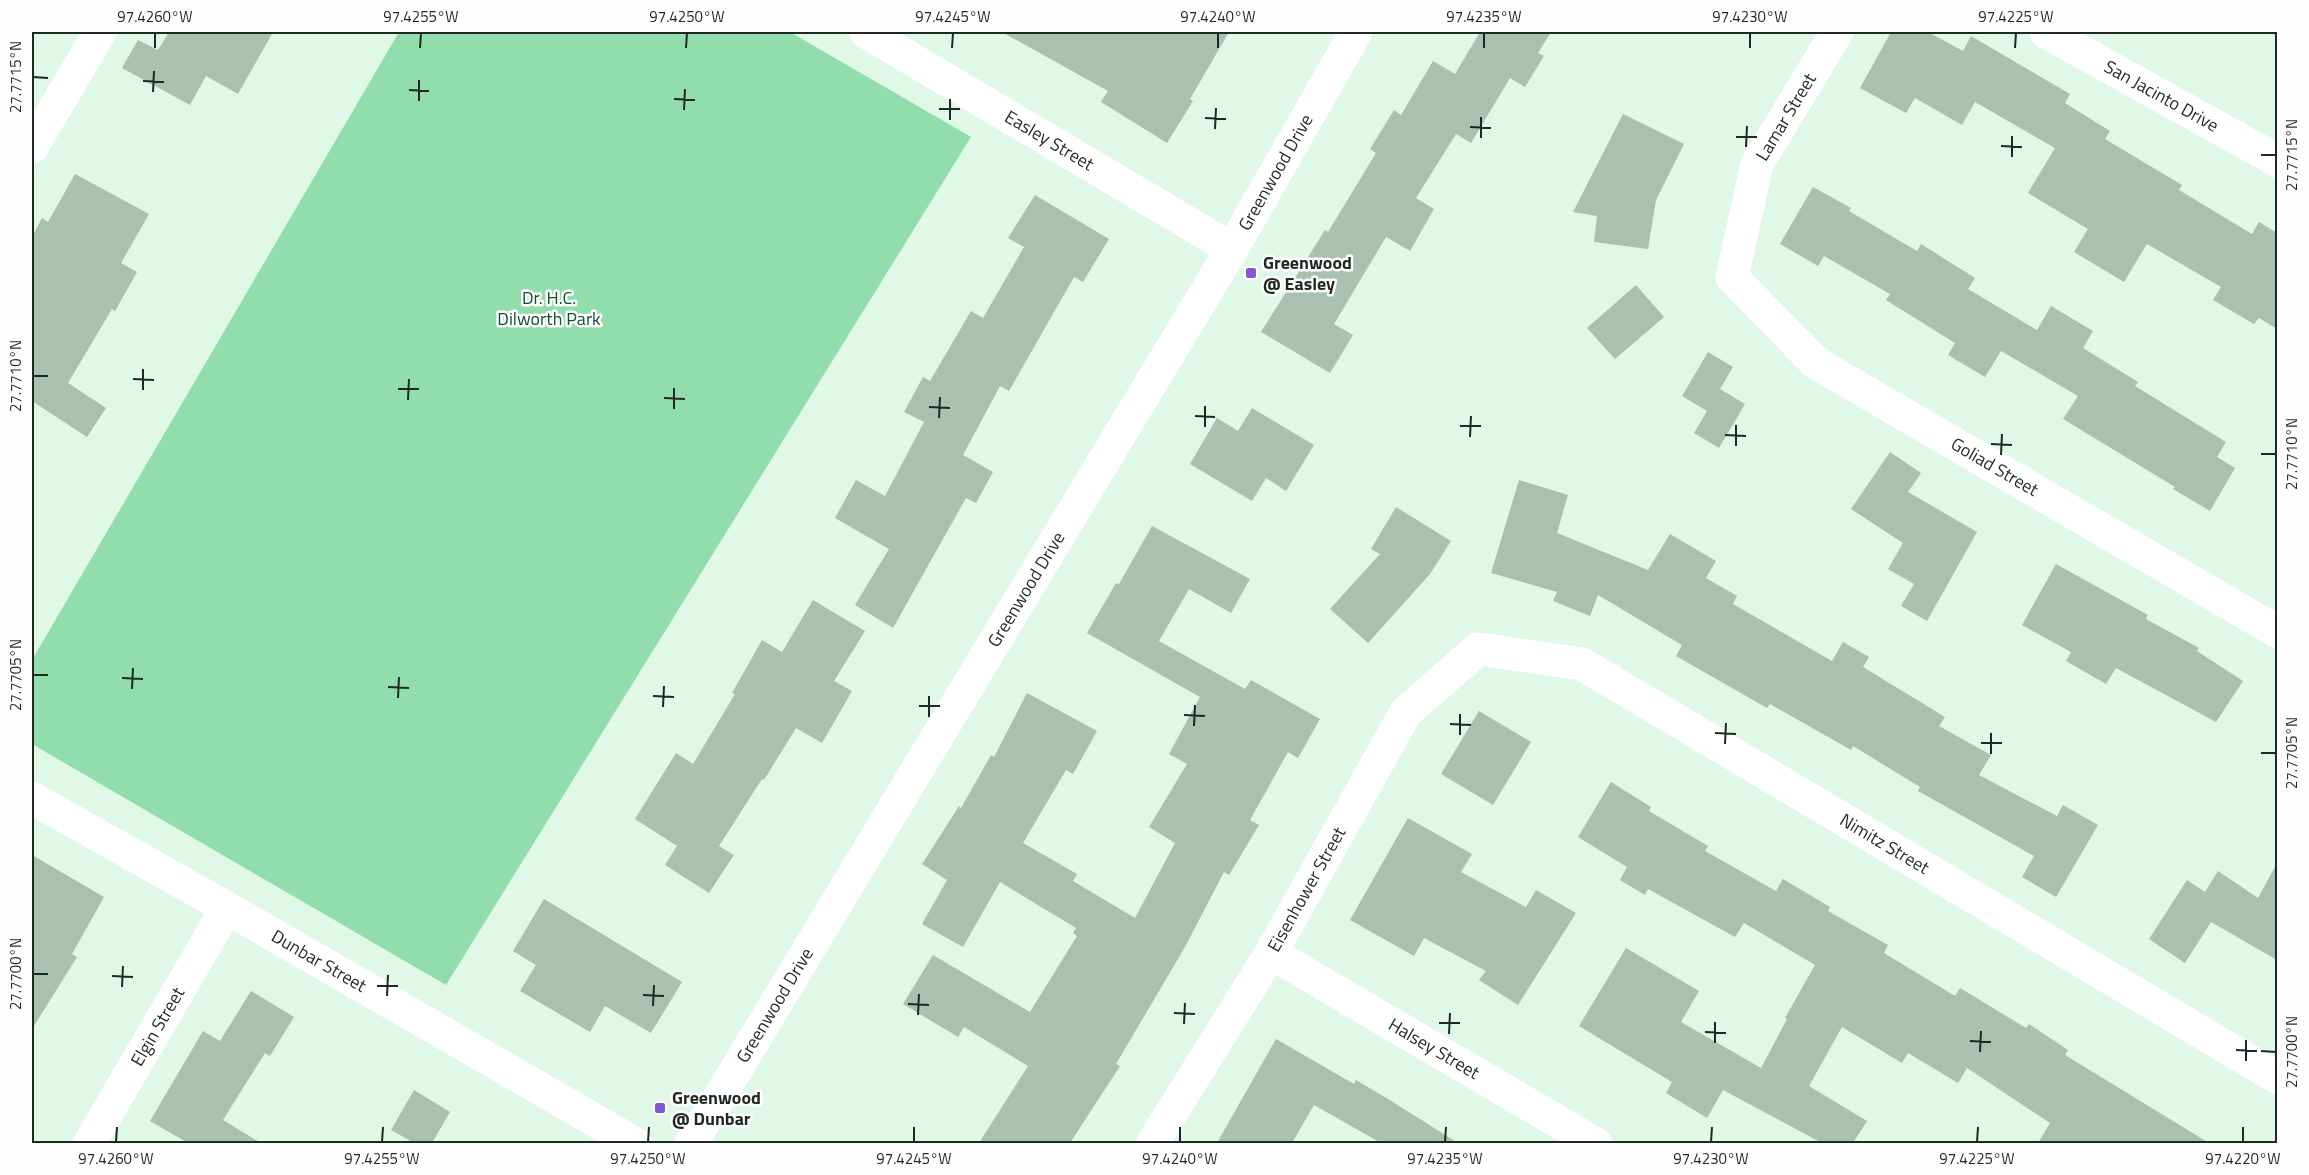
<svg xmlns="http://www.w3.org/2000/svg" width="2309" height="1175" font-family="'Titillium Web',sans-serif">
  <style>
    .green { fill: #92ddac }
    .building { fill: #a9c1b0 }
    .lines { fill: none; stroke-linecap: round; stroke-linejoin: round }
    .street { stroke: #fff; stroke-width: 33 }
    .secondary { stroke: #fff; stroke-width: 33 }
    .ticks { fill: none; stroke: #1f2922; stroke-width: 2 }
    .poi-dot { fill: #8158d2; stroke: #fefefe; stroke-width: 2 }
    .labels { text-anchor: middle; stroke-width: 5; stroke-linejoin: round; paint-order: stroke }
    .street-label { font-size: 18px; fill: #1f2922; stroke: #fefefe }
    .poi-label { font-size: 18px; font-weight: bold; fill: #1f2922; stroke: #fefefe; text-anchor: start }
    .park-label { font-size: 18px; fill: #124e2d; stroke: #fefefe }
    .neatline { fill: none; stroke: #1f2922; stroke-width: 2 }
    .ticks-label { font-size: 15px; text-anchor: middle; fill: #1f2922 }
  </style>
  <rect width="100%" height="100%" fill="#dff8e7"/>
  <!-- green -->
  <path class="green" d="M 399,32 L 790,32 L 971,137 L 446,985 L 32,744 L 32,660 Z"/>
  <!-- building -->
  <g class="building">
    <path d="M 169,32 L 273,32 L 238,94 L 206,76 L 190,105 L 122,68 L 138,40 L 158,50 Z"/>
    <path d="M 1002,32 L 1229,32 L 1190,99 L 1193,101 L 1167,143 L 1101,102 L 1108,91 Z"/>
    <path d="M 1480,32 L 1551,32 L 1538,53 L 1544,56 L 1525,87 L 1510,78 L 1471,143 L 1456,134 L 1416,198 L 1434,209 L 1410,251 L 1386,237 L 1334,324 L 1353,335 L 1330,373 L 1261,332 L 1325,230 L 1328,232 L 1376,153 L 1370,149 L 1394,110 L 1401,115 L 1433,61 L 1455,74 Z"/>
    <path d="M 1891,32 L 1928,32 L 1963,51 L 1971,36 L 2070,94 L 2065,103 L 2110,131 L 2105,139 L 2182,185 L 2179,190 L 2252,234 L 2259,222 L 2277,233 L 2277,329 L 2259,318 L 2254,324 L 2213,300 L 2221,287 L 2147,244 L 2124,282 L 2074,252 L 2088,229 L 2028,193 L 2055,148 L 1975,102 L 1962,125 L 1915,98 L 1906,113 L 1860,88 Z"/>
    <path d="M 1623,114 L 1684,144 L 1656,200 L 1648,249 L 1594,242 L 1597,216 L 1573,212 Z"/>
    <path d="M 75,174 L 149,214 L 121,263 L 137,272 L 115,311 L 112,309 L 68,383 L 106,408 L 87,437 L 32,401 L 32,237 L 42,218 L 48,222 Z"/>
    <path d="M 1813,187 L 1851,208 L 1849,211 L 1917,251 L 1921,244 L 1975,278 L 1968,289 L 2037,330 L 2051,306 L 2093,331 L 2083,348 L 2138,382 L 2135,386 L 2226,442 L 2217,457 L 2235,468 L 2210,511 L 2173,489 L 2175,487 L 2063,419 L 2078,396 L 2001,351 L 1985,377 L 1948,355 L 1955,343 L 1886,300 L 1890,294 L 1824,256 L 1818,266 L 1780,244 Z"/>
    <path d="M 1035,195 L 1109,239 L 1083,282 L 1074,277 L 1009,391 L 1000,386 L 963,455 L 993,472 L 976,503 L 966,498 L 893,628 L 855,605 L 889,549 L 835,518 L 856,480 L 885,496 L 924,422 L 904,412 L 923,377 L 930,381 L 971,311 L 983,318 L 1024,247 L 1008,238 Z"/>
    <path d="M 1636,285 L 1664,317 L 1615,359 L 1587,328 Z"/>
    <path d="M 1708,352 L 1733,367 L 1720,389 L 1745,404 L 1719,448 L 1694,433 L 1707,411 L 1682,396 Z"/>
    <path d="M 1252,408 L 1314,445 L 1286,491 L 1266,478 L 1252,501 L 1190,464 L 1217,418 L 1238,431 Z"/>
    <path d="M 1890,452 L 1921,473 L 1908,492 L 1977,532 L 1927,621 L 1901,606 L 1914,584 L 1888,569 L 1903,543 L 1851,509 Z"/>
    <path d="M 1519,480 L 1568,495 L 1557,533 L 1648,570 L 1670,534 L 1716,561 L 1706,578 L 1737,596 L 1733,604 L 1832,661 L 1843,642 L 1869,657 L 1863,667 L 1945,717 L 1939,726 L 1991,755 L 1979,775 L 2057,816 L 2063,805 L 2098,825 L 2056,897 L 2022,877 L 2034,856 L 1918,791 L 1920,787 L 1853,746 L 1851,750 L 1770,704 L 1767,708 L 1676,656 L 1682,645 L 1598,595 L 1590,616 L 1553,601 L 1557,592 L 1491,573 Z"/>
    <path d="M 1396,507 L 1451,541 L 1430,574 L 1368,643 L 1330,609 L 1380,554 L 1371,549 Z"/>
    <path d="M 1152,526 L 1250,579 L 1231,613 L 1189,589 L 1159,641 L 1245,689 L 1251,680 L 1320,719 L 1298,758 L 1288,752 L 1250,820 L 1259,825 L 1229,875 L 1224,872 L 1185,947 L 1116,1064 L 1120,1066 L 1070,1143 L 979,1143 L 1028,1066 L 964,1027 L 958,1037 L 903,1004 L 933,955 L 1030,1012 L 1077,936 L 1073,933 L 1076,928 L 1000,882 L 963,947 L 922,924 L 947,880 L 922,864 L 959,806 L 961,808 L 991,755 L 994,757 L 1027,693 L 1097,731 L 1073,774 L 1066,770 L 1023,843 L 1077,874 L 1073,881 L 1135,918 L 1175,843 L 1149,827 L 1187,764 L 1169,754 L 1200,697 L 1087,633 L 1116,583 L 1119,584 Z"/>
    <path d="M 2056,564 L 2148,615 L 2146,619 L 2199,648 L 2197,651 L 2243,681 L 2216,722 L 2116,668 L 2106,684 L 2066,661 L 2071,652 L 2022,625 Z"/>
    <path d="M 813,600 L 865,631 L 834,681 L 852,691 L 822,743 L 796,728 L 764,780 L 762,779 L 719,846 L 734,855 L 709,893 L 665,865 L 677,846 L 635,819 L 676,753 L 693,764 L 735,694 L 732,693 L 762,640 L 782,652 Z"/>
    <path d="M 1479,711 L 1531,742 L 1493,805 L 1441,774 Z"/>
    <path d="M 1611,782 L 1651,807 L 1649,811 L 1708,846 L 1705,851 L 1776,891 L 1783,879 L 1830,907 L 1828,911 L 1888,945 L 1884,953 L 1955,996 L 1960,988 L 2026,1028 L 2029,1024 L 2068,1050 L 2065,1055 L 2209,1143 L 2038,1143 L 2050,1123 L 1967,1068 L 1958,1083 L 1908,1053 L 1902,1063 L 1842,1027 L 1809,1086 L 1867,1121 L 1853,1143 L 1822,1143 L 1723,1090 L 1707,1118 L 1666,1093 L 1672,1082 L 1579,1026 L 1626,948 L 1699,991 L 1681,1022 L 1761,1068 L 1787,1019 L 1785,1018 L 1815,965 L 1744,923 L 1735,937 L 1648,889 L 1645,895 L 1620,880 L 1627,867 L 1578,837 Z"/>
    <path d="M 1408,818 L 1472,854 L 1461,872 L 1526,907 L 1536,890 L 1576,913 L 1518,1005 L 1479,980 L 1486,971 L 1424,938 L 1414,956 L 1350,920 Z"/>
    <path d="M 32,855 L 104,897 L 72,954 L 77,957 L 32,1029 Z"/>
    <path d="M 2277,863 L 2277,960 L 2211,922 L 2185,963 L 2149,939 L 2187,880 L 2205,892 L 2218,871 L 2258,898 Z"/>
    <path d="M 544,899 L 682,982 L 651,1033 L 605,1006 L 590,1032 L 520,991 L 536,965 L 513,951 Z"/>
    <path d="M 251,991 L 294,1017 L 270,1056 L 265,1053 L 223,1120 L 261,1143 L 188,1143 L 150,1121 L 203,1031 L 220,1041 Z"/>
    <path d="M 1276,1039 L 1354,1084 L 1356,1080 L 1388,1099 L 1458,1143 L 1381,1143 L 1314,1105 L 1292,1143 L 1217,1143 Z"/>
    <path d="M 414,1090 L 450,1112 L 432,1143 L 414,1143 L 391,1130 Z"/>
  </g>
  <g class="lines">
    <!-- street -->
    <g class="street">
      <path id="s1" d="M 866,32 L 1232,249"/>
      <path id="s2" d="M 1837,32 L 1757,164 L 1732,277 L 1816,363 L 2278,632"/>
      <path id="s3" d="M 2046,32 L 2278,161"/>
      <path d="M 32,147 L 100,32"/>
      <path id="s4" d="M 32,798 L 227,908 L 636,1144"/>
      <path id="s5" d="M 1271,953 L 1596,1144"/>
      <path id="s6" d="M 89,1144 L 227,908"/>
      <path id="s7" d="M 1152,1144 L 1271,953 L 1406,712 L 1478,649 L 1582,664 L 2278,1078"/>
    </g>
    <!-- secondary -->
    <path class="secondary" id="s8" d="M 691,1144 L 1232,249 L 1356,32"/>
  </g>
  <!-- ticks -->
  <path class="ticks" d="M 155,48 L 155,33M 420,48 L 421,33M 686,48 L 687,33M 952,48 L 953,33M 1218,48 L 1218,33M 1484,48 L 1484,33M 1750,48 L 1750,33M 2015,48 L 2016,33M 33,77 L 48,78M 143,81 L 164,82M 409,90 L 429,91M 153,92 L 154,71M 674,99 L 695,100M 419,101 L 419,80M 939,109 L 960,109M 684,110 L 685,89M 1205,118 L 1226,119M 950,120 L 950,99M 1470,127 L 1491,128M 1215,129 L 1216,108M 1736,137 L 1757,137M 1481,138 L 1481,117M 2001,146 L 2022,147M 1746,147 L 1747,126M 2261,155 L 2276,155M 2012,157 L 2012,136M 33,376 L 48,376M 133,379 L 154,380M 398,389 L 419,389M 143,390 L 143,369M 664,398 L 685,399M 408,400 L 409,379M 929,407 L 950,408M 674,409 L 674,388M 1195,416 L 1215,417M 939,418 L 940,397M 1460,426 L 1481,426M 1205,427 L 1205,406M 1725,435 L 1746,436M 1470,437 L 1471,416M 1991,444 L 2012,445M 1736,446 L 1736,425M 2261,454 L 2276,454M 2001,455 L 2002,434M 33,675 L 48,675M 122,678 L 143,679M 388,687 L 409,688M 132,689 L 133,668M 653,696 L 674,697M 398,698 L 399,677M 919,706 L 940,706M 663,707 L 664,686M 1184,715 L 1205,716M 929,717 L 929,696M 1450,724 L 1471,725M 1194,726 L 1195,705M 1715,733 L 1736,734M 1460,735 L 1460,714M 1981,743 L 2002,743M 1725,744 L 1726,723M 2261,753 L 2276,753M 1991,754 L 1991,733M 33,974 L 48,974M 112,976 L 133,977M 377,986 L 398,986M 122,987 L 123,966M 643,995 L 664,996M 387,996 L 388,975M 908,1004 L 929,1005M 653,1006 L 654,985M 1174,1013 L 1195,1014M 918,1015 L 919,994M 1439,1023 L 1460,1023M 1184,1024 L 1185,1003M 1705,1032 L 1726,1033M 1449,1034 L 1450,1013M 1970,1041 L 1991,1042M 1715,1043 L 1715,1022M 2236,1050 L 2257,1051M 2261,1051 L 2276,1052M 1980,1052 L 1981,1031M 2246,1061 L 2246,1040M 116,1142 L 117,1127M 382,1142 L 383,1127M 648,1142 L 649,1127M 914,1142 L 914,1127M 1180,1142 L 1180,1127M 1445,1142 L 1446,1127M 1711,1142 L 1712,1127M 1977,1142 L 1978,1127M 2243,1142 L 2243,1127"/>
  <!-- markers -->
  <g class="poi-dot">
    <rect x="1245" y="267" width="12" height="12" rx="3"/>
    <rect x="654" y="1102" width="12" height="12" rx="3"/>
  </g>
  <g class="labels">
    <!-- street labels -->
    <g class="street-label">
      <text dy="6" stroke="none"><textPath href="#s3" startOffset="132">San Jacinto Drive</textPath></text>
      <text transform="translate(1786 117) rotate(-59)" y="6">Lamar Street</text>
      <text dy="6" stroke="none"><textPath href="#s1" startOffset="213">Easley Street</textPath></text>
      <text dy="6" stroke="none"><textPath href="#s8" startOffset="1134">Greenwood Drive</textPath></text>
      <text dy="6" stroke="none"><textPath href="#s2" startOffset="597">Goliad Street</textPath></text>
      <text dy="6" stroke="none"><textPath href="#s8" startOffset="648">Greenwood Drive</textPath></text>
      <text dy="6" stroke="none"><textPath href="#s7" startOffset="1054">Nimitz Street</textPath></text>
      <text dy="6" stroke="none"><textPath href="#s7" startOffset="298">Eisenhower Street</textPath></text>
      <text dy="6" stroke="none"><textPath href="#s4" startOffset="330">Dunbar Street</textPath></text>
      <text dy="6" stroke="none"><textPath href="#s8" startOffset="162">Greenwood Drive</textPath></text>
      <text dy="6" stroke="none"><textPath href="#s6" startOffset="136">Elgin Street</textPath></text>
      <text dy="6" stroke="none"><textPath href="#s5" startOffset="189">Halsey Street</textPath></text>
    </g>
    <!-- poi labels -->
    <g class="poi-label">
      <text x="1263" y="269">Greenwood<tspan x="1263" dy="21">@ Easley</tspan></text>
      <text x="672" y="1104">Greenwood<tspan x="672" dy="21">@ Dunbar</tspan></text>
    </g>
    <!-- park labels -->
    <g class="park-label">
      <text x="549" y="304">Dr. H.C.<tspan x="549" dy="21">Dilworth Park</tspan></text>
    </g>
  </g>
  <!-- border -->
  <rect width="2309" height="1175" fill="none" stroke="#fefefe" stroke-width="66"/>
  <rect x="33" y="33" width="2243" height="1109" class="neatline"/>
  <g class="ticks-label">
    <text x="155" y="22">97.4260°W</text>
    <text x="421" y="22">97.4255°W</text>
    <text x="687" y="22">97.4250°W</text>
    <text x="953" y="22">97.4245°W</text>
    <text x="1218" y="22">97.4240°W</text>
    <text x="1484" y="22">97.4235°W</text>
    <text x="1750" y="22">97.4230°W</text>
    <text x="2016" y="22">97.4225°W</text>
    <text transform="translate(16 77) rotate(-90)" y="5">27.7715°N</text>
    <text transform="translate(2292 155) rotate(-90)" y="5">27.7715°N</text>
    <text transform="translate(16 376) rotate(-90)" y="5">27.7710°N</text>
    <text transform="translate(2292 454) rotate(-90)" y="5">27.7710°N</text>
    <text transform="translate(16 675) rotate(-90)" y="5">27.7705°N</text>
    <text transform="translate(2292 753) rotate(-90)" y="5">27.7705°N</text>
    <text transform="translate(16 974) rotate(-90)" y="5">27.7700°N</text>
    <text transform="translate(2292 1052) rotate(-90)" y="5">27.7700°N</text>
    <text x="116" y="1164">97.4260°W</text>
    <text x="382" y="1164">97.4255°W</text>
    <text x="648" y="1164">97.4250°W</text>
    <text x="914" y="1164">97.4245°W</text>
    <text x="1180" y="1164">97.4240°W</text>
    <text x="1445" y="1164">97.4235°W</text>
    <text x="1711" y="1164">97.4230°W</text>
    <text x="1977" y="1164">97.4225°W</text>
    <text x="2243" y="1164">97.4220°W</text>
  </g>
</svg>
